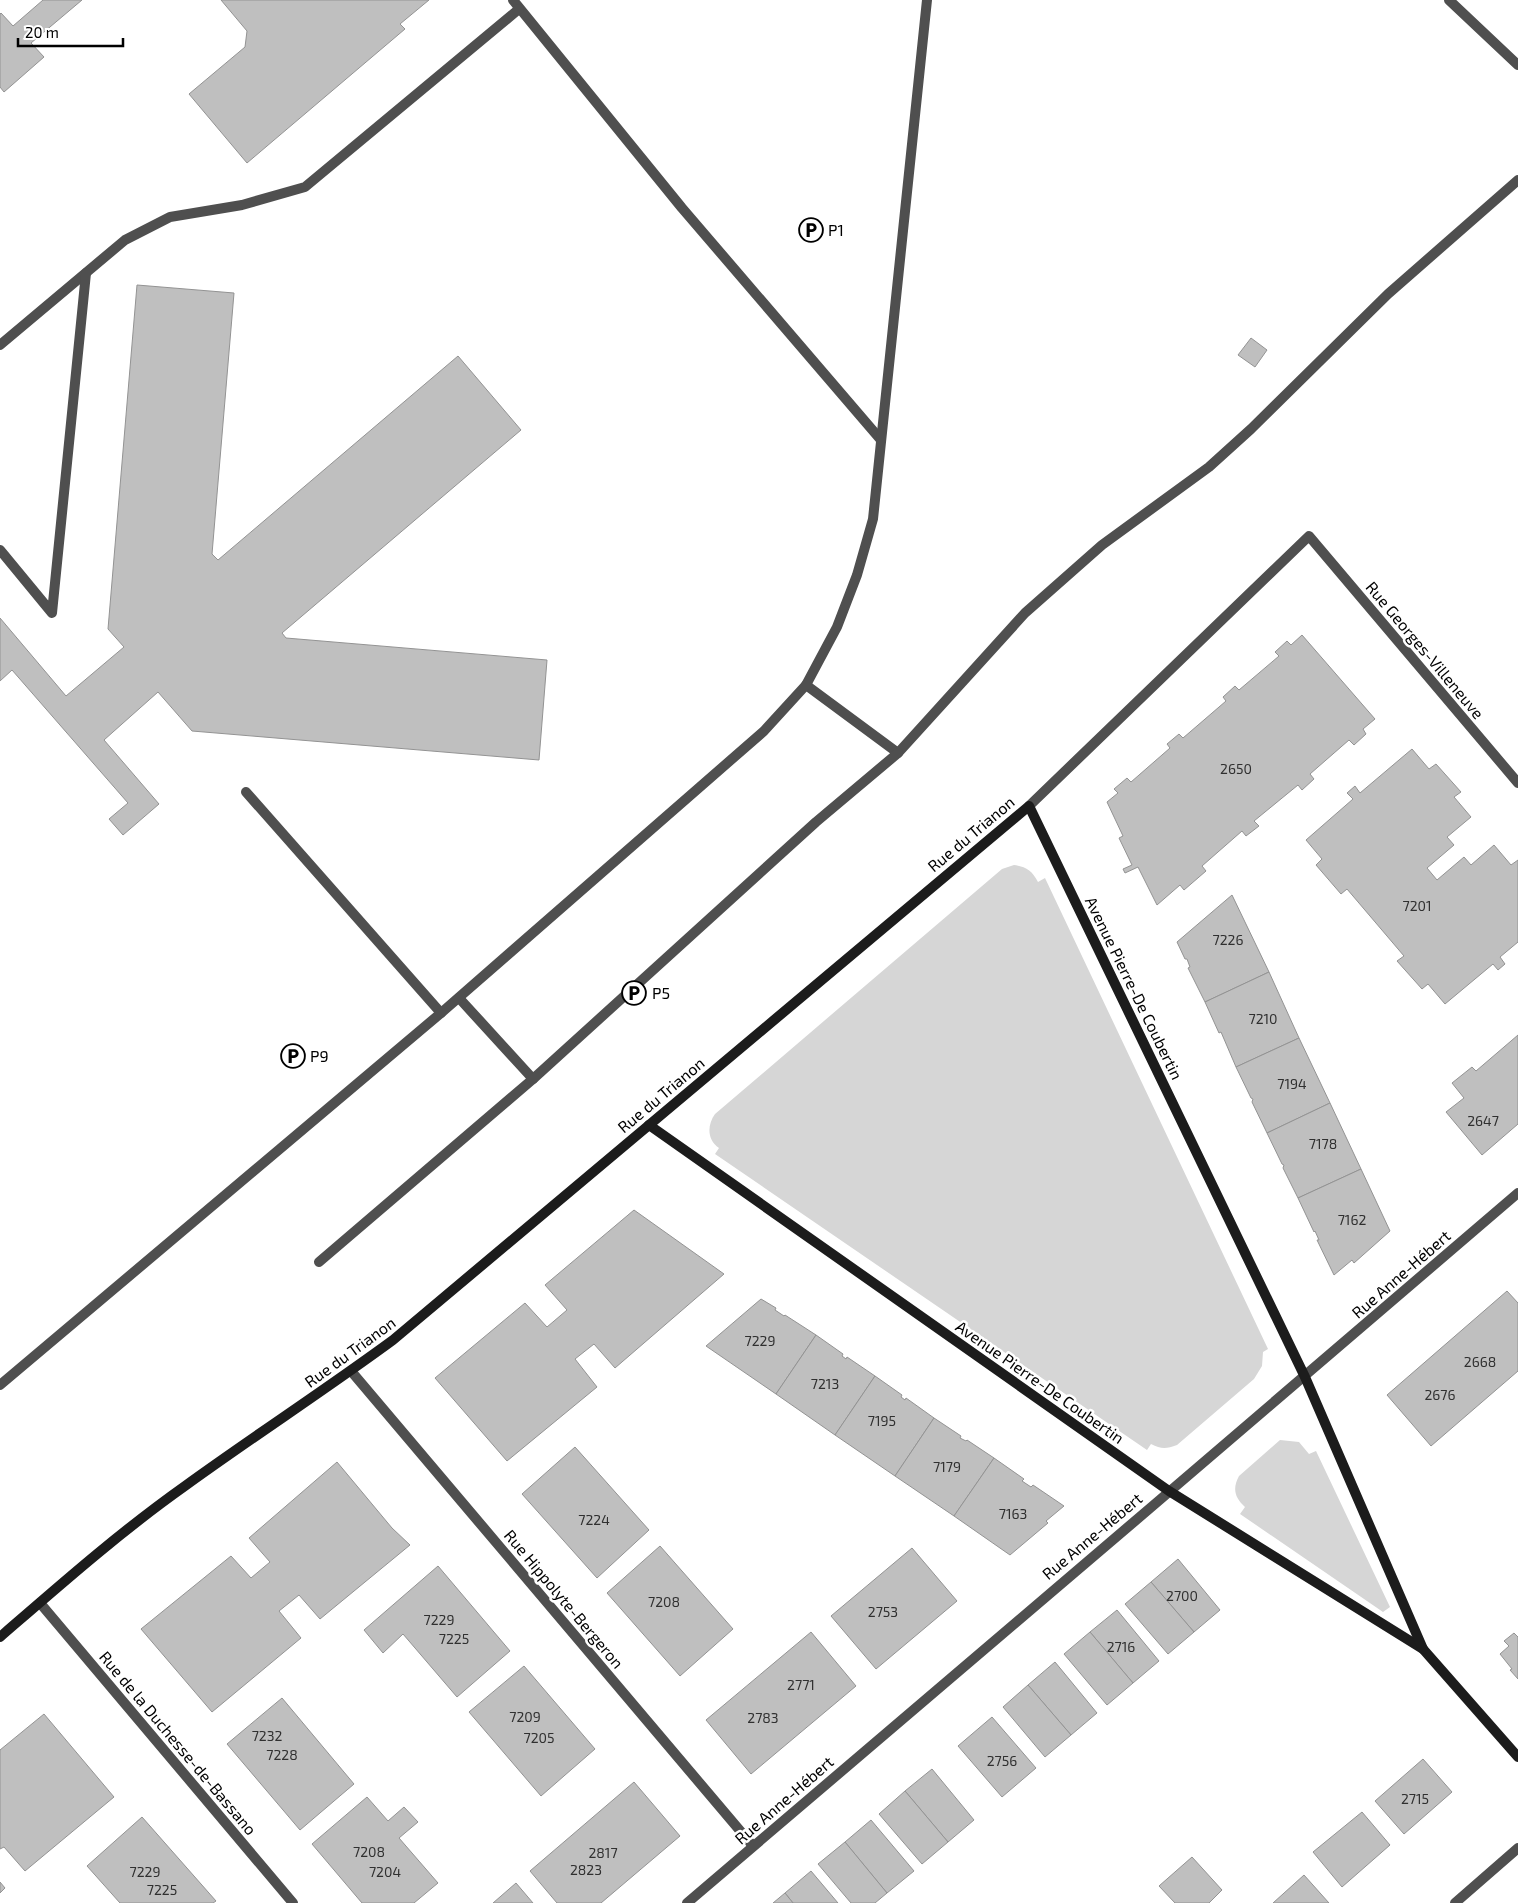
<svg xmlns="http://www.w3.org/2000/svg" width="1518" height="1903" font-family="'Exo 2',sans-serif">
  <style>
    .green { fill: #d6d6d6 }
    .building { fill: #bfbfbf; stroke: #939393 }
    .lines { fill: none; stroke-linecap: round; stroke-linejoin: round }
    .lane { stroke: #4f4f4f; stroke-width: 10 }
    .street { stroke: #4f4f4f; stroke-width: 10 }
    .secondary { stroke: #1c1c1c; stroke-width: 10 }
    .labels { text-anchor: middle; stroke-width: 5; stroke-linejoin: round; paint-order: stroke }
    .number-label { font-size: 14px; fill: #303030 }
    .poi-label { font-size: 16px; fill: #000; stroke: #fff; text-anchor: start }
    .street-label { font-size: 16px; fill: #000; stroke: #fff }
  </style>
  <rect width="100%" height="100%" fill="#fff"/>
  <!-- green -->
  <g class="green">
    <path d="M 1014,865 C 1027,867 1032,871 1038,882 L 1045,878 L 1268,1349 L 1263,1352 L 1262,1366 L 1254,1379 L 1177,1445 C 1166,1449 1161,1449 1151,1444 L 1147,1450 L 715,1154 L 719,1148 C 707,1140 707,1125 715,1114 L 1002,869 Z"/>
    <path d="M 1280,1440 L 1299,1442 L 1309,1454 L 1316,1451 L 1390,1607 L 1383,1612 L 1240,1514 L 1245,1507 C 1235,1498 1232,1489 1239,1476 Z"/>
  </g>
  <!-- building -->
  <g class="building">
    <path d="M 43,0 L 82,0 L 31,43 L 44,57 L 4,92 L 0,87 L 0,14 L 1,13 L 13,26 Z"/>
    <path d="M 221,0 L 429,0 L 400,24 L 405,29 L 247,163 L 189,94 L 245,47 L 247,31 Z"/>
    <path d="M 137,285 L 234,293 L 212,554 L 218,560 L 458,356 L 521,430 L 282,633 L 286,638 L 547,660 L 539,760 L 192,731 L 158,692 L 104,740 L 159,804 L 123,835 L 109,819 L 128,803 L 12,670 L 0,681 L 0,618 L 66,696 L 124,647 L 108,629 Z"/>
    <path d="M 1251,338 L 1267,350 L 1255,367 L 1238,355 Z"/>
    <path d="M 1302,635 L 1375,719 L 1363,729 L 1366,734 L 1354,745 L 1349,740 L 1310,774 L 1314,779 L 1302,790 L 1298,785 L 1254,821 L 1259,826 L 1246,836 L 1242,831 L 1202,866 L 1206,871 L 1184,890 L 1180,885 L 1157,905 L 1138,867 L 1125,873 L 1123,869 L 1132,865 L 1119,838 L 1123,836 L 1107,802 L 1118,793 L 1114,789 L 1127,778 L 1131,782 L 1170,748 L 1167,744 L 1179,734 L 1183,738 L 1226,701 L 1223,697 L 1235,686 L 1239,690 L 1279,656 L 1275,652 L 1287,641 L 1291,645 Z"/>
    <path d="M 1412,749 L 1429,769 L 1436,764 L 1461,792 L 1454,797 L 1471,817 L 1447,837 L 1454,845 L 1427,868 L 1437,880 L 1464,857 L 1471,865 L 1494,845 L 1511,865 L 1518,860 L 1518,942 L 1500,957 L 1505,964 L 1498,970 L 1493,964 L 1445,1004 L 1428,984 L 1422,989 L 1397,961 L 1404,956 L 1347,889 L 1341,894 L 1316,865 L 1322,859 L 1306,840 L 1353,799 L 1347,793 L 1355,786 L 1360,793 Z"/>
    <path d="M 1232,895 L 1269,972 L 1205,1002 L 1188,968 L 1190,967 L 1187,959 L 1185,959 L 1177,942 Z"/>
    <path d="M 1269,972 L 1299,1038 L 1236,1067 L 1221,1032 L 1219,1033 L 1205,1002 Z"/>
    <path d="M 1518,1035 L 1518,1124 L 1482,1155 L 1446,1112 L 1464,1098 L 1452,1083 L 1472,1067 L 1476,1071 Z"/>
    <path d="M 1299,1038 L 1330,1103 L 1267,1133 L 1252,1102 L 1253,1099 L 1251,1098 L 1236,1067 Z"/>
    <path d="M 1330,1103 L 1361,1169 L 1298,1198 L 1283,1168 L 1284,1165 L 1282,1164 L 1267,1133 Z"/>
    <path d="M 1361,1169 L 1390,1231 L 1354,1263 L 1352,1260 L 1334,1275 L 1317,1240 L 1319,1240 L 1315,1231 L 1314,1232 L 1298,1198 Z"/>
    <path d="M 634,1210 L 724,1274 L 615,1368 L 594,1344 L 575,1359 L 597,1387 L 507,1461 L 435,1378 L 525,1303 L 547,1327 L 567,1310 L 545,1285 Z"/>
    <path d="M 1507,1291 L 1518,1303 L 1518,1371 L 1431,1446 L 1387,1395 Z"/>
    <path d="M 761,1299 L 776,1308 L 775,1310 L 784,1316 L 785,1315 L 816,1335 L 776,1394 L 706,1346 Z"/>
    <path d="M 816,1335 L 843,1354 L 842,1356 L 846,1359 L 847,1357 L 875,1376 L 835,1435 L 776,1394 Z"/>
    <path d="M 875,1376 L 902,1395 L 901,1397 L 905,1400 L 906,1398 L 934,1418 L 895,1476 L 835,1435 Z"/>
    <path d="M 934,1418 L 961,1436 L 960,1438 L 966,1441 L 967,1440 L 994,1458 L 954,1516 L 895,1476 Z"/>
    <path d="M 575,1447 L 649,1530 L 597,1578 L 522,1494 Z"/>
    <path d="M 994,1458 L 1024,1479 L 1022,1481 L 1031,1487 L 1033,1485 L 1064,1506 L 1046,1521 L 1048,1523 L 1010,1555 L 954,1516 Z"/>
    <path d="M 337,1462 L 392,1528 L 410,1545 L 320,1619 L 299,1595 L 279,1611 L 301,1638 L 212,1712 L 141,1629 L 231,1556 L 251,1578 L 270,1562 L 249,1538 Z"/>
    <path d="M 660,1546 L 733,1629 L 680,1676 L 607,1593 Z"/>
    <path d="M 912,1548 L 957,1601 L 876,1669 L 831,1616 Z"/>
    <path d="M 1178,1559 L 1220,1610 L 1194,1632 L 1151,1582 Z"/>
    <path d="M 438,1566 L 510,1651 L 457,1697 L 403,1634 L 383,1653 L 364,1630 Z"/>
    <path d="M 1151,1582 L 1194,1632 L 1168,1654 L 1125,1604 Z"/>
    <path d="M 1117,1610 L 1159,1661 L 1133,1683 L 1090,1632 Z"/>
    <path d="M 811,1632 L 856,1686 L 751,1774 L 706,1720 Z"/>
    <path d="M 1090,1632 L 1133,1683 L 1107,1705 L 1064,1654 Z"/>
    <path d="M 1514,1633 L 1518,1637 L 1518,1679 L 1510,1670 L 1512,1669 L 1500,1654 L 1509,1646 L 1504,1641 Z"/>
    <path d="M 1055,1662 L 1097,1713 L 1071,1735 L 1028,1685 Z"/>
    <path d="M 524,1666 L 595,1749 L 541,1796 L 469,1712 Z"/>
    <path d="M 1028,1685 L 1071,1735 L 1045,1757 L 1003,1707 Z"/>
    <path d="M 282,1698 L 354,1784 L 300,1830 L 227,1744 Z"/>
    <path d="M 44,1714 L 114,1797 L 25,1871 L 4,1847 L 0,1849 L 0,1750 Z"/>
    <path d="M 992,1717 L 1036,1768 L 1002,1797 L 958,1746 Z"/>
    <path d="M 1423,1759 L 1452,1792 L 1404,1834 L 1375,1801 Z"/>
    <path d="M 932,1769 L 974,1820 L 948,1842 L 905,1791 Z"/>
    <path d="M 634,1782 L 680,1836 L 601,1903 L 557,1903 L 530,1871 Z"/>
    <path d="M 905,1791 L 948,1842 L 922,1864 L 879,1814 Z"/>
    <path d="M 367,1797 L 388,1821 L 404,1807 L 418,1822 L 399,1838 L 438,1883 L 414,1903 L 362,1903 L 312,1844 Z"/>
    <path d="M 1362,1812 L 1390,1845 L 1342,1887 L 1313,1852 Z"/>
    <path d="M 142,1817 L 216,1901 L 213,1903 L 120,1903 L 87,1866 Z"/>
    <path d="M 871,1820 L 914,1871 L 887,1893 L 845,1842 Z"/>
    <path d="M 845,1842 L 887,1893 L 875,1903 L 851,1903 L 818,1864 Z"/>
    <path d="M 1192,1857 L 1222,1890 L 1209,1903 L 1175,1903 L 1159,1886 Z"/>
    <path d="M 811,1871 L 838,1903 L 793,1903 L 785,1893 Z"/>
    <path d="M 1304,1875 L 1329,1903 L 1273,1903 Z"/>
    <path d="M 0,1882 L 5,1888 L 0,1893 Z"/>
    <path d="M 516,1883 L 533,1903 L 493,1903 Z"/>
    <path d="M 785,1893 L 793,1903 L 773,1903 Z"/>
  </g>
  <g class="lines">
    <!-- lane -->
    <g class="lane">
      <path d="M 513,0 L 682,208 L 881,440"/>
      <path d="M 1449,0 L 1518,65"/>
      <path d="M 0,345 L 125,240 L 170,217 L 242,205 L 305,187 L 519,9"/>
      <path d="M 0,550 L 52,613 L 86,273"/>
      <path d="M 806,685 L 898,753 L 1025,613 L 1102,545 L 1209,467 L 1251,429 L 1388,294 L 1518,180"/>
      <path d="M 246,792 L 441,1013"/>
      <path d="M 459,998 L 533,1079"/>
      <path d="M 319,1262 L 533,1079 L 816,822 L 898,753"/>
      <path d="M 0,1385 L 441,1013 L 764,731 L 806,685 L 837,627 L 857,575 L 873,519 L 927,0"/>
    </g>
    <!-- street -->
    <g class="street">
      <path d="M 1029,806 L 1309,536 L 1518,783"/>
      <path d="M 351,1371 L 753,1846"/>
      <path d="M 40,1603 L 293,1903"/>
      <path d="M 687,1903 C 964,1666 1242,1431 1518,1193"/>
      <path d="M 1455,1903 L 1518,1848"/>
    </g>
    <!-- secondary -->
    <g class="secondary">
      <path d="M 649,1125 L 1169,1491 L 1423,1649 L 1518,1757"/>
      <path d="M 0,1637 C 60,1585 120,1532 185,1486 C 254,1436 325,1390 393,1340 L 1029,806 L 1305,1377 L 1423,1649"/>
    </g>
  </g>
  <!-- icons -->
  <defs>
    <g id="parking-ring" transform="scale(1.25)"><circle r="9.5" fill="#fff" stroke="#000" stroke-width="1.5"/><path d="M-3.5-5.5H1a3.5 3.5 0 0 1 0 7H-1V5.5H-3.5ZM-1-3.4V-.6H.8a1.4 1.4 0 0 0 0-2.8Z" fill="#000"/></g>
  </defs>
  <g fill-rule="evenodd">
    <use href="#parking-ring" x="811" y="230"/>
    <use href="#parking-ring" x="634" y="993"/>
    <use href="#parking-ring" x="293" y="1056"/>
  </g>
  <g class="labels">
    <!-- number labels -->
    <g class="number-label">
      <text x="1236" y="774">2650</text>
      <text x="1417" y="911">7201</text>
      <text x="1228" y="945">7226</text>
      <text x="1263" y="1024">7210</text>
      <text x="1292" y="1089">7194</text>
      <text x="1483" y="1126">2647</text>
      <text x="1323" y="1149">7178</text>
      <text x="1352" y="1225">7162</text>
      <text x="760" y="1346">7229</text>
      <text x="1480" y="1367">2668</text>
      <text x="825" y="1389">7213</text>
      <text x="1440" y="1400">2676</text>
      <text x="882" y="1426">7195</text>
      <text x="947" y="1472">7179</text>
      <text x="1013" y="1519">7163</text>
      <text x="594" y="1525">7224</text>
      <text x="1182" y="1601">2700</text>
      <text x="664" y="1607">7208</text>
      <text x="883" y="1617">2753</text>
      <text x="439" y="1625">7229</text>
      <text x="454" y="1644">7225</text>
      <text x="1121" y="1652">2716</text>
      <text x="801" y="1690">2771</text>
      <text x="525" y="1722">7209</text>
      <text x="763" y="1723">2783</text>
      <text x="267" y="1741">7232</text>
      <text x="539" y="1743">7205</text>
      <text x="282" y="1760">7228</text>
      <text x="1002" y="1766">2756</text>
      <text x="1415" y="1804">2715</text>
      <text x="369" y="1857">7208</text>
      <text x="603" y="1858">2817</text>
      <text x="586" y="1875">2823</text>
      <text x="145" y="1877">7229</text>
      <text x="385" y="1877">7204</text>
      <text x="162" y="1895">7225</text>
    </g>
    <!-- poi labels -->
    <g class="poi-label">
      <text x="828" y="236">P1</text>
      <text x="652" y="999">P5</text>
      <text x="310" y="1062">P9</text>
    </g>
    <!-- street labels -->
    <g class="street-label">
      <text transform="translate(1425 650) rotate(50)" y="6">Rue Georges-Villeneuve</text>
      <text transform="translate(971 834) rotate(-40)" y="6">Rue du Trianon</text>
      <text transform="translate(1134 988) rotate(64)" y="6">Avenue Pierre-De Coubertin</text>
      <text transform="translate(661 1095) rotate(-40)" y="6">Rue du Trianon</text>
      <text transform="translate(1401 1274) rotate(-41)" y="6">Rue Anne-Hébert</text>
      <text transform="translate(350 1352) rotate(-36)" y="6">Rue du Trianon</text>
      <text transform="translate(1040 1382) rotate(35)" y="6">Avenue Pierre-De Coubertin</text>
      <text transform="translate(1092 1536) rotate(-40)" y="6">Rue Anne-Hébert</text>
      <text transform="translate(564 1599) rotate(50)" y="6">Rue Hippolyte-Bergeron</text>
      <text transform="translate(178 1743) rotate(50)" y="6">Rue de la Duchesse-de-Bassano</text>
      <text transform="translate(784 1800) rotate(-41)" y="6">Rue Anne-Hébert</text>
    </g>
  </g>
  <!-- scale -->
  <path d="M18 38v8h105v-8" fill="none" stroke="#000000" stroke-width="2.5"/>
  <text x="25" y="38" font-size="15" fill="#000000" stroke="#ffffff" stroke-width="4" paint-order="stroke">20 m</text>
</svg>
